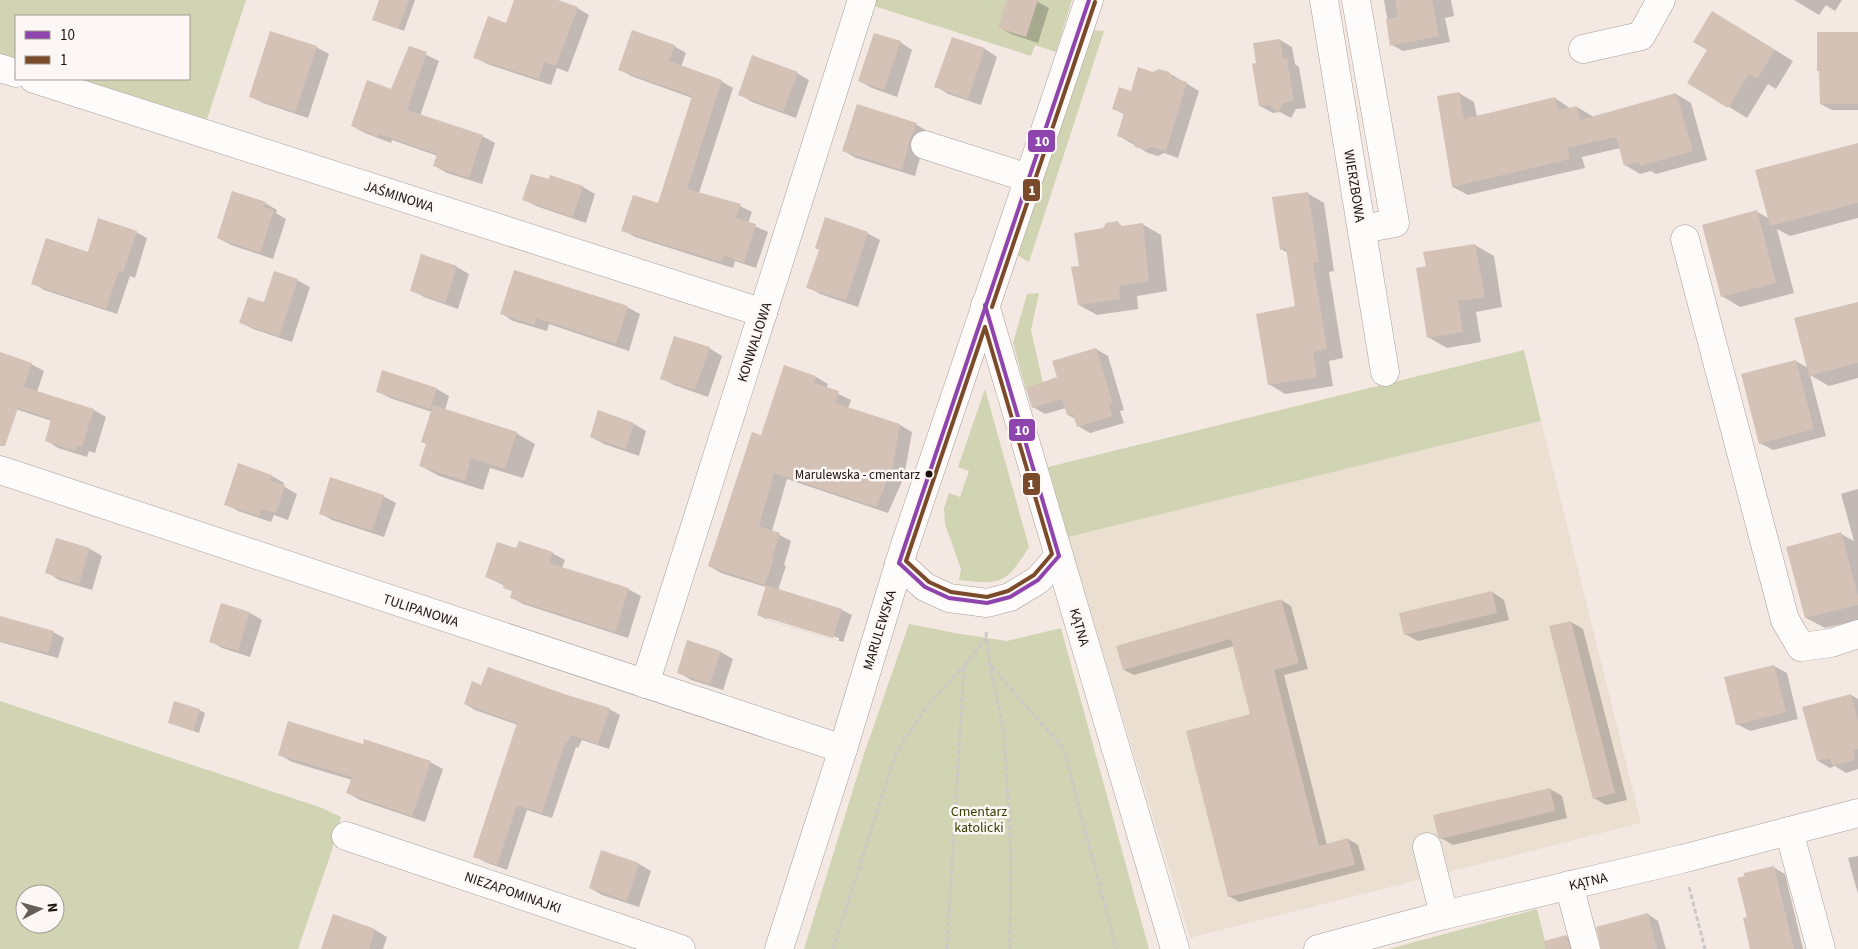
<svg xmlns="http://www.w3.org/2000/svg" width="1858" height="949" font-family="'Source Sans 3',sans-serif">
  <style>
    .industrial { fill: #ebdfd1 }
    .green { fill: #d1d4b2; fill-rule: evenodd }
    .shadow { fill: #0003; fill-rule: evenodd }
    .building { fill: #d4c2b7 }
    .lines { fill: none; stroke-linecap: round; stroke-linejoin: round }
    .minor-casing { stroke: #a79e99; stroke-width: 29 }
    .path { stroke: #cdc8c6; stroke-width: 3; stroke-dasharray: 5 2.5; stroke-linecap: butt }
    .minor { stroke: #fdfcfb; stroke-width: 28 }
    .bus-1-casing { stroke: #fcf7f4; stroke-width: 8 }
    .bus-2-casing { stroke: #fcf7f4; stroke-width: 8 }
    .bus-1 { stroke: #8e44ad; stroke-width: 4 }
    .bus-2 { stroke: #7a4b2a; stroke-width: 4 }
    .bus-dot { fill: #1b120d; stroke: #fcf7f4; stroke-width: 2 }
    .labels { text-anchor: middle; stroke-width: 5; stroke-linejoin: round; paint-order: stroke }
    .bus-label { font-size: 13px; fill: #1b120d; stroke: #fcf7f4; text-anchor: end }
    .street-label { font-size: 14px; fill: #1b120d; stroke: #fcf7f4 }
    .park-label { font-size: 14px; fill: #353f05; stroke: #fcf7f4 }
    .line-badge { stroke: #fcf7f4; stroke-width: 2 }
    .badge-label { font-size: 14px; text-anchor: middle; font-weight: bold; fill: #fff }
  </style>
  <rect width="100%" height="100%" fill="#f3e8e2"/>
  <!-- industrial -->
  <path class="industrial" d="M 1541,421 L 1641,823 L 1190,938 L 1068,537 Z"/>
  <!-- green -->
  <g class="green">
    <path d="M 0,0 L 246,0 L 207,119 L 80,79 L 189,79 L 189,16 L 16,16 L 16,59 L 0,54 Z"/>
    <path d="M 872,0 L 1072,0 L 1056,52 L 1035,45 L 1031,56 L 871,5 Z"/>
    <path d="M 1092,30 L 1104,31 L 1029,262 L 1017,255 Z"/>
    <path d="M 1039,293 L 1031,330 L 1044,388 L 1026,390 L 1013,343 L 1027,294 Z"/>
    <path d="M 1524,350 L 1541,421 L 1068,537 L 1048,467 Z"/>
    <path d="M 985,389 L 1029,547 C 1006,584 1001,585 959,580 L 961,569 L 945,524 L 944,508 L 949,493 L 960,497 L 969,471 L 958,467 Z"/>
    <path d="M 909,624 L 955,633 L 1007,641 L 1061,628 L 1149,949 L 804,949 L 864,754 Z"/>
    <path d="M 0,701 L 322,808 L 341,817 L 331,853 L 298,949 L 0,949 ZM 25,894 L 55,894 L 55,924 L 25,924 Z"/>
    <path d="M 1537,909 L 1547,949 L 1389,949 Z"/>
  </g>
  <!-- shadow -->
  <g class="shadow">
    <path d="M 381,0 L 415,0 L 404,31 L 374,19 Z"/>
    <path d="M 516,0 L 555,0 L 577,8 L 589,15 L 568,72 L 557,68 L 551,85 L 487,64 L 475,57 L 507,24 Z"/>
    <path d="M 1008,0 L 1034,0 L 1049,8 L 1038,43 L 1011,34 L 999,27 Z"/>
    <path d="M 1384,0 L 1451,0 L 1454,16 L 1445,18 L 1450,42 L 1403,51 L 1392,45 Z"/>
    <path d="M 1794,0 L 1842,0 L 1835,11 L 1826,5 L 1819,15 Z"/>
    <path d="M 1731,23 L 1793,61 L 1776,89 L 1768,84 L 1747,118 L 1689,82 Z"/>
    <path d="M 1858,33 L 1858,110 L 1832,110 L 1821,104 Z"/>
    <path d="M 952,38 L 985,49 L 997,57 L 981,105 L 948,94 L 936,86 Z"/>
    <path d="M 1280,40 L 1292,47 L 1295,64 L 1299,67 L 1306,108 L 1296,109 L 1291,118 L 1280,112 L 1273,113 L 1260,106 L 1258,64 Z"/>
    <path d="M 900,42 L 912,50 L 897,97 L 872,88 L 859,81 Z"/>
    <path d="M 674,46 L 686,53 L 681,67 L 721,81 L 733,88 L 699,193 L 740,206 L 752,212 L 748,223 L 768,232 L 756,268 L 735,261 L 733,268 L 635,237 L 623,230 L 659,204 L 692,98 L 631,76 L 619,69 Z"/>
    <path d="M 316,47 L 329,54 L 308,118 L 263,103 L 250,96 Z"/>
    <path d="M 410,47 L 439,61 L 420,116 L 482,136 L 495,143 L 482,184 L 447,173 L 435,166 L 438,156 L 392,140 L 391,143 L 365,133 L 352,126 L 392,91 Z"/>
    <path d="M 797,73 L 809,80 L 796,118 L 752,102 L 739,94 Z"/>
    <path d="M 1153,73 L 1169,73 L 1199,91 L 1178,158 L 1164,153 L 1158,156 L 1148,153 L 1119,136 L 1125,115 L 1113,108 Z"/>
    <path d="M 1459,93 L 1474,102 L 1477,117 L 1555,98 L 1571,109 L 1577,107 L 1592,116 L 1592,118 L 1676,94 L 1691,103 L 1707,160 L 1656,174 L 1651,171 L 1640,174 L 1625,165 L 1620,148 L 1582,157 L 1585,168 L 1468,195 L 1453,187 Z"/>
    <path d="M 857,106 L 917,125 L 929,132 L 923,147 L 915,176 L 856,158 L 844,151 Z"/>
    <path d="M 1858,144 L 1858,218 L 1790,236 L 1777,229 L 1794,293 L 1740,307 L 1722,296 L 1757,212 L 1770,219 Z"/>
    <path d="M 583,187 L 595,194 L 586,223 L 536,206 L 524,199 Z"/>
    <path d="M 1307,193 L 1324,203 L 1334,271 L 1329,272 L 1343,358 L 1329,361 L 1333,386 L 1285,394 L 1269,384 L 1297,307 L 1288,253 L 1281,249 Z"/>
    <path d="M 265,203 L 277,210 L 276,213 L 286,219 L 273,259 L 231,245 L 218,238 Z"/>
    <path d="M 1117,223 L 1124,227 L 1142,224 L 1161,235 L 1167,291 L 1137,296 L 1138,309 L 1097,315 L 1079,305 L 1080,267 L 1103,229 Z"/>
    <path d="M 136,232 L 147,238 L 135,278 L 130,276 L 117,314 L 44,290 L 33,283 L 89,253 Z"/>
    <path d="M 867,233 L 880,240 L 858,307 L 820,294 L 808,287 L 820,250 Z"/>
    <path d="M 1475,245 L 1494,256 L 1502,307 L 1476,312 L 1481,342 L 1447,348 L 1428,337 L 1427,267 Z"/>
    <path d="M 422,256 L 457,267 L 469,274 L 458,309 L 424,297 L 411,290 Z"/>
    <path d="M 297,280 L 310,287 L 292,342 L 253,329 L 240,322 Z"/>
    <path d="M 1858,303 L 1858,378 L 1829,386 L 1810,375 L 1826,436 L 1773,450 L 1760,443 L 1796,361 L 1808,368 Z"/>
    <path d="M 627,307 L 640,314 L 629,351 L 549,324 L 547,331 L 513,321 L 501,313 Z"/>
    <path d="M 709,348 L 722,356 L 708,397 L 674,385 L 661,378 Z"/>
    <path d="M 1096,349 L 1108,356 L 1124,410 L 1120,411 L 1124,423 L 1090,433 L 1078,426 L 1076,419 L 1068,415 L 1066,408 L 1045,414 L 1033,407 L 1058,378 Z"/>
    <path d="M 0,354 L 31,364 L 44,371 L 37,392 L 94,410 L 106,417 L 95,453 L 89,451 L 87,457 L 58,448 L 46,440 L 52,421 L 0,404 Z"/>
    <path d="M 383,371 L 437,389 L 449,396 L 445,410 L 516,433 L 535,444 L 523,478 L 490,468 L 483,490 L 439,476 L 421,466 L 427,445 L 432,412 L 390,398 L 377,391 Z"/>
    <path d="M 816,377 L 828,384 L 826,388 L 851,400 L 848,408 L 900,425 L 912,432 L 904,477 L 888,513 L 787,479 L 772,531 L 791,541 L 784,565 L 786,566 L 778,590 L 842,610 L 852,615 L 843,642 L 768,620 L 758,615 L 766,587 L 721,573 L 709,566 L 762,436 ZM 767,617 L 839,638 L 839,641 L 767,620 Z"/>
    <path d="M 599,412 L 634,424 L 646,431 L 639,456 L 604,444 L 591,437 Z"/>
    <path d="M 272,476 L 284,483 L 283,486 L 297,494 L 288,520 L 274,515 L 271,522 L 238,511 L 226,504 Z"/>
    <path d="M 1858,489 L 1858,620 L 1825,628 L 1806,618 L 1841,534 L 1854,541 L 1841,494 Z"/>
    <path d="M 383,496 L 396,503 L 384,537 L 332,520 L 320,513 Z"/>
    <path d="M 57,539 L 90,549 L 102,556 L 92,590 L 59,580 L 47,572 Z"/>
    <path d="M 552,553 L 565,560 L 562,568 L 628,589 L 641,596 L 628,638 L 523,604 L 511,597 L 513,592 L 505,586 L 487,577 Z"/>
    <path d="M 1492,592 L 1504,600 L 1509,620 L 1418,641 L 1405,634 Z"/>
    <path d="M 1281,600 L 1291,606 L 1308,669 L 1284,675 L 1327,845 L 1348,839 L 1358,845 L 1365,870 L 1239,902 L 1229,896 L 1251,715 L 1234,646 L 1134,675 L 1124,670 Z"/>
    <path d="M 222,604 L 250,613 L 262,620 L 250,657 L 222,648 L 210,641 Z"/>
    <path d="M 0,617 L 53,632 L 64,638 L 58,658 L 0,642 Z"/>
    <path d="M 1571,622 L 1583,629 L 1627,800 L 1606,805 L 1594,798 Z"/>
    <path d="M 688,642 L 721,652 L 733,659 L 723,690 L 691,680 L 678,672 Z"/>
    <path d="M 1774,666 L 1787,673 L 1798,719 L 1750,731 L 1737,724 Z"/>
    <path d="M 482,686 L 563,695 L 609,709 L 620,715 L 609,749 L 582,740 L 578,748 L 576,747 L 552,818 L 527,810 L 507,870 L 485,862 L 475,856 L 518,725 L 475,710 L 465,704 Z"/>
    <path d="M 1851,695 L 1858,699 L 1858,769 L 1846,773 L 1835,766 L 1830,768 L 1818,761 Z"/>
    <path d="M 199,710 L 205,713 L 199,733 L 169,722 Z"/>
    <path d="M 363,745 L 430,762 L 443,769 L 425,822 L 360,800 L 348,793 L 352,780 L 292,762 L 280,755 Z"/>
    <path d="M 1550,789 L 1562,796 L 1567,818 L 1453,845 L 1441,838 Z"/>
    <path d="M 602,851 L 639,864 L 651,871 L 639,907 L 602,895 L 590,888 Z"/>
    <path d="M 1858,856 L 1858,894 L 1848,858 Z"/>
    <path d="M 1773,867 L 1785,874 L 1803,949 L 1752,949 L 1749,918 Z"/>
    <path d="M 1648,914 L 1658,921 L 1666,949 L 1602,949 Z"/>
    <path d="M 334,916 L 375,930 L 387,937 L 383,949 L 323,949 Z"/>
    <path d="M 1566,936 L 1577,943 L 1578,949 L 1558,949 Z"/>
  </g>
  <!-- building -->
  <g class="building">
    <path d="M 379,0 L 409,0 L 398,29 L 372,20 Z"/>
    <path d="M 514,0 L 558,0 L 578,7 L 556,66 L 544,62 L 539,79 L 473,58 L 488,16 L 506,23 Z"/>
    <path d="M 1007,0 L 1038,0 L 1026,37 L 998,28 Z"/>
    <path d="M 1395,0 L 1432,0 L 1439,36 L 1390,46 L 1386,19 L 1398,17 Z"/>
    <path d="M 1712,11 L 1775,50 L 1757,79 L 1749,74 L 1728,108 L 1687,83 L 1707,50 L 1693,42 Z"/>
    <path d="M 632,30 L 675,45 L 669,61 L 722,80 L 687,189 L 741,204 L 736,218 L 756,224 L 744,263 L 724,255 L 721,262 L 621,231 L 633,195 L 658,203 L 692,96 L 618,70 Z"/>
    <path d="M 270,31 L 317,46 L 295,112 L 249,97 Z"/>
    <path d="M 1817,32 L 1858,32 L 1858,104 L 1820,104 L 1819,71 L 1817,71 Z"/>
    <path d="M 874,33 L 901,41 L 884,90 L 858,81 Z"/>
    <path d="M 952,37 L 985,48 L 968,99 L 934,87 Z"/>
    <path d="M 1280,39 L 1283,59 L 1287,58 L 1294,101 L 1283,103 L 1278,112 L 1270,105 L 1259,106 L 1252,64 L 1256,63 L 1253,43 Z"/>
    <path d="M 409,46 L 427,52 L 407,110 L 483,135 L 469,178 L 433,166 L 437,154 L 379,134 L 378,137 L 351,126 L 367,80 L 391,89 Z"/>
    <path d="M 752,55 L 798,72 L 783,112 L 738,95 Z"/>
    <path d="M 1138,67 L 1153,72 L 1159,69 L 1169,72 L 1173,78 L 1187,82 L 1166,151 L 1151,147 L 1145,150 L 1135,147 L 1132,141 L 1117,136 L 1124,113 L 1112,109 L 1119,87 L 1131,91 Z"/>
    <path d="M 1459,92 L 1464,119 L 1555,97 L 1559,110 L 1577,106 L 1580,120 L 1676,93 L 1693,151 L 1640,166 L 1639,162 L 1624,166 L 1616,137 L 1567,148 L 1570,159 L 1452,187 L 1437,96 Z"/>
    <path d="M 857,104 L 917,123 L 910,140 L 902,170 L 842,151 Z"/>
    <path d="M 1858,143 L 1858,203 L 1770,226 L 1755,170 Z"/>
    <path d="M 531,174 L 549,179 L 550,175 L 583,186 L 573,217 L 522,200 Z"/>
    <path d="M 232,191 L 266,202 L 264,207 L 274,210 L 260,253 L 217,238 Z"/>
    <path d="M 1308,192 L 1319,262 L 1313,263 L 1327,349 L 1313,352 L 1317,377 L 1268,385 L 1256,314 L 1295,306 L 1286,248 L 1280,250 L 1272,197 Z"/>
    <path d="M 1757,210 L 1776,283 L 1721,297 L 1702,225 Z"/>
    <path d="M 825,217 L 868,232 L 846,300 L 806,288 L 819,250 L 815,248 Z"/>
    <path d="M 98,218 L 137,231 L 123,272 L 119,271 L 106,309 L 31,284 L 46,238 L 88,252 Z"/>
    <path d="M 1117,221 L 1122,226 L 1143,223 L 1149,281 L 1119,286 L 1120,299 L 1078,305 L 1071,267 L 1079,266 L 1074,233 L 1103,228 L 1106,223 Z"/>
    <path d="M 1475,244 L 1485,297 L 1458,301 L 1463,332 L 1427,338 L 1416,268 L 1426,266 L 1423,252 Z"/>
    <path d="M 421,254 L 457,266 L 445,303 L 410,291 Z"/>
    <path d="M 514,270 L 628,306 L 616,344 L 536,318 L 534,325 L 500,314 Z"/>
    <path d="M 274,271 L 298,279 L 279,336 L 239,323 L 248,297 L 264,302 Z"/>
    <path d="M 1858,302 L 1858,363 L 1809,376 L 1794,318 Z"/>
    <path d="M 674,336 L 710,347 L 695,390 L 660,379 Z"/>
    <path d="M 1096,348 L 1113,403 L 1109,404 L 1112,416 L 1077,427 L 1073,414 L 1067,415 L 1062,399 L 1032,408 L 1026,388 L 1057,377 L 1052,361 Z"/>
    <path d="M 0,352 L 32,363 L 24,387 L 94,409 L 82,447 L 77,445 L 75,451 L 45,441 L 51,419 L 18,408 L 5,446 L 0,446 Z"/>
    <path d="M 1796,360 L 1814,429 L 1759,444 L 1741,374 Z"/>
    <path d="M 784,365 L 816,376 L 814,383 L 839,391 L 835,403 L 900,424 L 892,470 L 876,507 L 774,473 L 759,526 L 780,533 L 772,557 L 774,558 L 765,585 L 708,566 L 752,432 L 761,435 Z"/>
    <path d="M 382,370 L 437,388 L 430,409 L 376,392 Z"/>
    <path d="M 433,405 L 517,432 L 505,469 L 471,458 L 465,481 L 419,466 L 426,444 L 421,442 Z"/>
    <path d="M 598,410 L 634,423 L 626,449 L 590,437 Z"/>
    <path d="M 238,463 L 272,475 L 270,481 L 285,485 L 276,513 L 261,509 L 259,516 L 224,505 Z"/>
    <path d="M 330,477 L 384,495 L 372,531 L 319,514 Z"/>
    <path d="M 1841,532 L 1858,596 L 1858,605 L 1805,618 L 1786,547 Z"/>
    <path d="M 56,538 L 90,548 L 79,584 L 45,573 Z"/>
    <path d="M 519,541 L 553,552 L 549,563 L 629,588 L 615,632 L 510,598 L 512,591 L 503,588 L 504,584 L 485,577 L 497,542 L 516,548 Z"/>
    <path d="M 766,585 L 842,609 L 833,638 L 757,615 Z"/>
    <path d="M 1492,591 L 1497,613 L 1404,635 L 1399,613 Z"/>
    <path d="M 1281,599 L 1299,663 L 1274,670 L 1319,846 L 1348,838 L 1355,865 L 1228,897 L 1186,731 L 1250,714 L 1231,639 L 1123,670 L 1116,646 Z"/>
    <path d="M 221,603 L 250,612 L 238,651 L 209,642 Z"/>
    <path d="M 0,616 L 54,631 L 48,653 L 0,641 Z"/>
    <path d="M 1571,621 L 1615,793 L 1593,799 L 1549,626 Z"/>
    <path d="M 687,640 L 721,651 L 710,684 L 677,673 Z"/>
    <path d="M 1774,665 L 1786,712 L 1736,725 L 1724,677 Z"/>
    <path d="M 488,667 L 564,694 L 610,708 L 598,744 L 571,735 L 568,743 L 565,742 L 542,813 L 517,805 L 497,865 L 473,857 L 517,723 L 464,704 L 472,681 L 481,685 Z"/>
    <path d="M 1851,694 L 1858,721 L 1858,749 L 1853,750 L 1855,760 L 1832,766 L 1830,758 L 1817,761 L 1802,707 Z"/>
    <path d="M 174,701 L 200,709 L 193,731 L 168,723 Z"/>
    <path d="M 288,721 L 363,744 L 364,739 L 431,761 L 412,816 L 346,793 L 352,777 L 278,755 Z"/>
    <path d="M 1550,788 L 1555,811 L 1440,839 L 1438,836 L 1433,815 Z"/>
    <path d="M 601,850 L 639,863 L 627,901 L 589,888 Z"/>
    <path d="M 1774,866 L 1794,949 L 1750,949 L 1743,918 L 1747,917 L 1737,878 L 1744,876 L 1744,873 Z"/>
    <path d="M 1648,913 L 1657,949 L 1601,949 L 1596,927 Z"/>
    <path d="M 333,914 L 375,929 L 369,949 L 321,949 Z"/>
    <path d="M 1566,935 L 1570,949 L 1545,949 L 1544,941 Z"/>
  </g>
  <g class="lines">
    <!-- minor casing -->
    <g class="minor-casing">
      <g id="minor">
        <path d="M 1324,0 L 1385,372"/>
        <path d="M 1356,0 L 1395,223 L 1362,229"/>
        <path d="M 1583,49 L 1641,36 L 1661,0"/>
        <path d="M 0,68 L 16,73"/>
        <path d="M 34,79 L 763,313"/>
        <path d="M 925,145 L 1028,178"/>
        <path d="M 1685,239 L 1785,620 L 1801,647 L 1831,643 L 1858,634"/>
        <path d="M 985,305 L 1175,949"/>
        <path d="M 0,470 L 843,749"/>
        <path d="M 899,563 L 925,587 L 949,598 L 987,603 L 1010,597 L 1038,580 L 1059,556"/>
        <path d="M 645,684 L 862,0"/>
        <path d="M 1789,831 L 1821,949"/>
        <path d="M 346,836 L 681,949"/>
        <path d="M 1427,847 L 1444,915"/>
        <path d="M 1569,885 L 1586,949"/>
        <path d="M 779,949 L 843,749 L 904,548 L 1089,0"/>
        <path d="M 1318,949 L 1444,915 L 1682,859 L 1858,813"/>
      </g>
    </g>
    <!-- path -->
    <g class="path">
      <path d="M 986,632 L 990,666 L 1004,732 L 1011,853 L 1010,949"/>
      <path d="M 991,666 L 1064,749 L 1116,949"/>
      <path d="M 1689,887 L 1705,949"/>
      <path d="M 833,949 L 896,753 L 927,706 L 964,666"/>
      <path d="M 947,949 L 964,666 L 986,638"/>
    </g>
    <!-- minor -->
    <use href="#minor" class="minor"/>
    <!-- bus-1 casing -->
    <g class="bus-1-casing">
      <g id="bus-1">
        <path d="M 985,305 L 1059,556"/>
        <path d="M 899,563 L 1089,0"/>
        <path d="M 899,563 L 925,587 L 949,598 L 987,603 L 1010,597 L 1038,580 L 1059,556"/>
      </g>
    </g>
    <!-- bus-2 casing -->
    <g class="bus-2-casing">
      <g id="bus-2">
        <path d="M 992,307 L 1095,2"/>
        <path d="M 985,327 L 1052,554 L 1034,575 L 1008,591 L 987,597 L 951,592 L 929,582 L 906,561 Z"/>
      </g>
    </g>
    <!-- bus-1 -->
    <use href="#bus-1" class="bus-1"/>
    <!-- bus-2 -->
    <use href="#bus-2" class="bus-2"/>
  </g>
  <!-- markers -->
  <circle class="bus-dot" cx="929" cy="474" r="4.5"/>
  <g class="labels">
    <!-- bus labels -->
    <g class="bus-label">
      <text x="920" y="479">Marulewska - cmentarz</text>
    </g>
    <!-- street labels -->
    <g class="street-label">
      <text transform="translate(1355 186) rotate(81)" y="5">WIERZBOWA</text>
      <text transform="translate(399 196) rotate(18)" y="5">JAŚMINOWA</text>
      <text transform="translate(754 342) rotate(-72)" y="5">KONWALIOWA</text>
      <text transform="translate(421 610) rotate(18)" y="5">TULIPANOWA</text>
      <text transform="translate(1080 627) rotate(74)" y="5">KĄTNA</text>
      <text transform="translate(879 630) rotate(-73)" y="5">MARULEWSKA</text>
      <text transform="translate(1588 881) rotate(-13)" y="5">KĄTNA</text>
      <text transform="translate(513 892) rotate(19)" y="5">NIEZAPOMINAJKI</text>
    </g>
    <!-- park labels -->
    <g class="park-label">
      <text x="979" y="816">Cmentarz<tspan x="979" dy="16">katolicki</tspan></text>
    </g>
  </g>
  <g class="line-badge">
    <rect x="1027" y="129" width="29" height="24" rx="5" fill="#8e44ad"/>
    <rect x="1022" y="178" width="19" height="24" rx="5" fill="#7a4b2a"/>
    <rect x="1008" y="418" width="28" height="24" rx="5" fill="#8e44ad"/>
    <rect x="1022" y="472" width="19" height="24" rx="5" fill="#7a4b2a"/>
  </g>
  <g class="badge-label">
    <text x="1042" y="146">10</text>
    <text x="1032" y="195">1</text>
    <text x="1022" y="435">10</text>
    <text x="1031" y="489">1</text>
  </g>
  <!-- legend -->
  <rect x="15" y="15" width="175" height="65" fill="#fcf7f4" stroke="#a29b98"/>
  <rect x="25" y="31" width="25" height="8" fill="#8e44ad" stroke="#a29b98"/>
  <text x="60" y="40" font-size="15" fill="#1b120d">10</text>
  <rect x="25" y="56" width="25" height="8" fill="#7a4b2a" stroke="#a29b98"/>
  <text x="60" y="65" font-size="15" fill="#1b120d">1</text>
  <!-- north arrow -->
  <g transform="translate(40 909) rotate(84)"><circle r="24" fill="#fcf7f4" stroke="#a29b98"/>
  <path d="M0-4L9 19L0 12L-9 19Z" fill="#675d58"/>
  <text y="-8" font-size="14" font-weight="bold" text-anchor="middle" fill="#1b120d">N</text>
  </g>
</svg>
